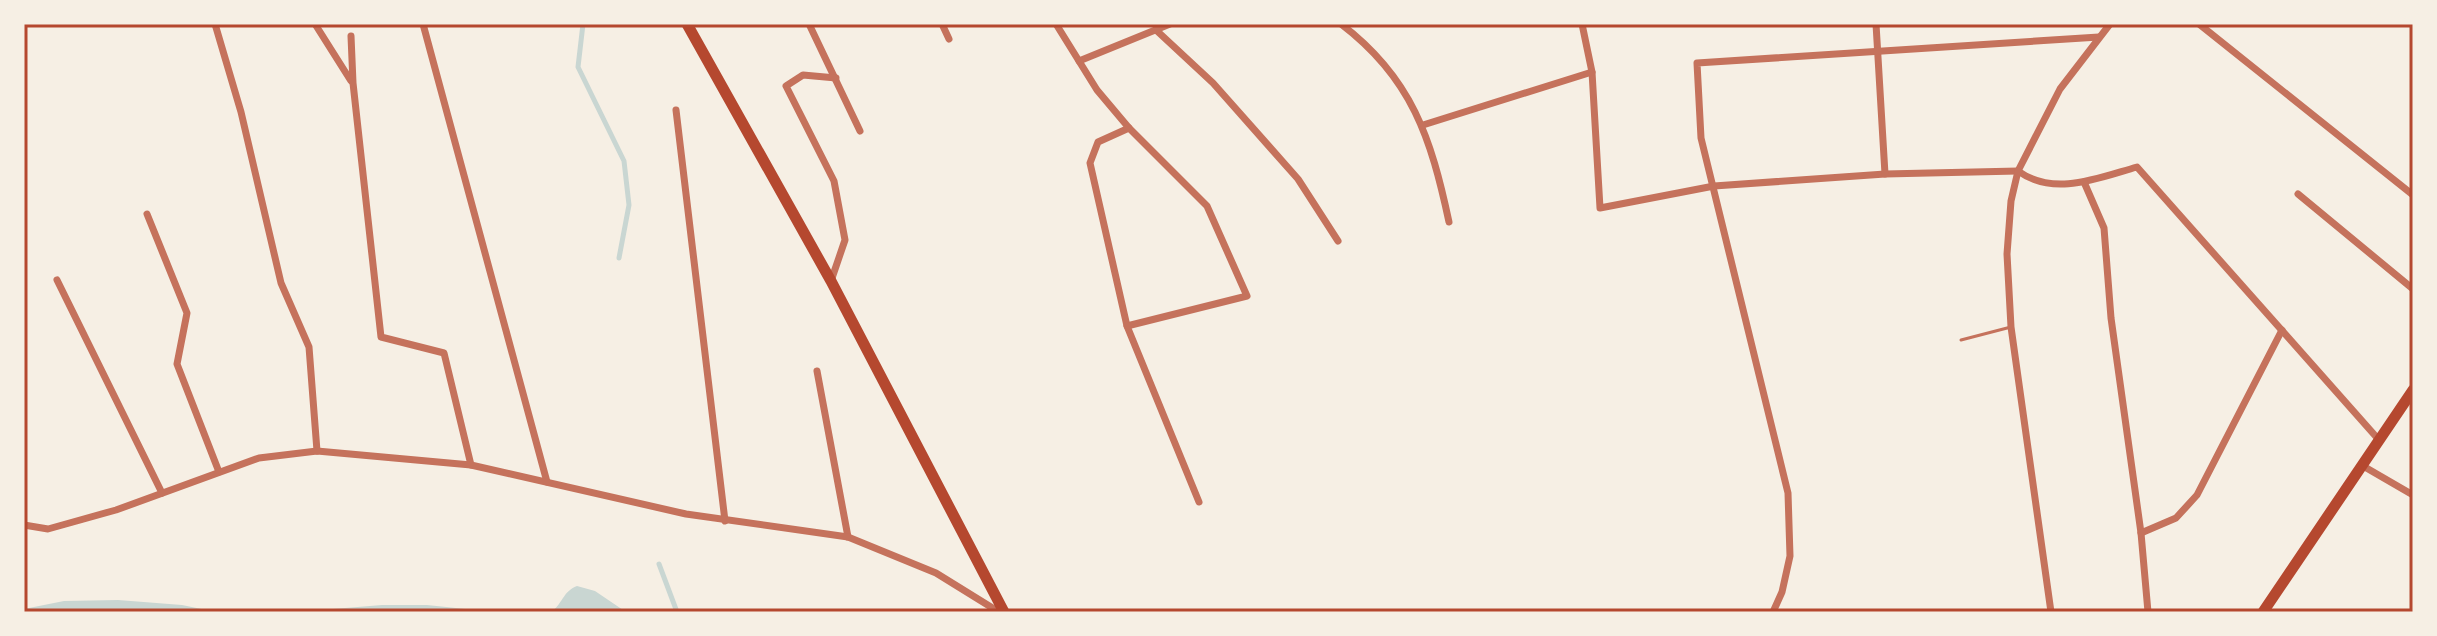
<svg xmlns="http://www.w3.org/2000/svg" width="2437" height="636" font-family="'Roboto Condensed',sans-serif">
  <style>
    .water { fill: #c9d6d2 }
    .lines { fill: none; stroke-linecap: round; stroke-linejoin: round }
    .stream { stroke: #c9d6d2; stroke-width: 5 }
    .service { stroke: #c5725c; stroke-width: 3 }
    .minor { stroke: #c5725c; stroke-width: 7 }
    .primary { stroke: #b5482f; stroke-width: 11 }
    .neatline { fill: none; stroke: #b5482f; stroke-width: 3 }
  </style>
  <rect width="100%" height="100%" fill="#f6efe4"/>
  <!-- water -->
  <g class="water">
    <path d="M 577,586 L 595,591 L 626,612 L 551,612 C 562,605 563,591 577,586 Z"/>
    <path d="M 118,600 L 182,605 L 216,612 L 24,612 L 24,609 L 64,601 Z"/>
    <path d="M 382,605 L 427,605 L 494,612 L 296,612 Z"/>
  </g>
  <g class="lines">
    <!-- stream -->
    <g class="stream">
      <path d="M 583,24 L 578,67 L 624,161 L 629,205 L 619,258"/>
      <path d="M 659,564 L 677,612"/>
    </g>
    <!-- service -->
    <path class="service" d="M 1961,340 L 2011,327"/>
    <!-- minor -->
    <g class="minor">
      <path d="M 215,24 L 241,112 L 281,283 L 309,347 L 317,451"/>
      <path d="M 315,24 L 351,81"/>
      <path d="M 423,24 L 547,482"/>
      <path d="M 809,24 L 860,131"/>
      <path d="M 942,24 L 949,39"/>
      <path d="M 1056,24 L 1097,90 L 1129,128 L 1207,206 L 1247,296 L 1127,326"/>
      <path d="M 1341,24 C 1412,78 1431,138 1449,222"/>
      <path d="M 1582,24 L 1592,72 L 1600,208 L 1714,186 L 1885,174 L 2018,171"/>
      <path d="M 1876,24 L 1885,174"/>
      <path d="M 2199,24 L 2413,195"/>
      <path d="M 1156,30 L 1213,83 L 1298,179 L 1338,241"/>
      <path d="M 351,36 L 353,83 L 381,337 L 444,353 L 471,465"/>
      <path d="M 1079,61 L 1170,24"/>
      <path d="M 676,110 L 725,521"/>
      <path d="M 1423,125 L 1592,72"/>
      <path d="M 1129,128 L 1098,142 L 1090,163 L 1127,326 L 1199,502"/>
      <path d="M 2018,171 C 2054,197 2098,178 2137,167 L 2379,440"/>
      <path d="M 2084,182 L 2104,228 L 2111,318 L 2141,533 L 2148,612"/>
      <path d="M 2298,194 L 2413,289"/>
      <path d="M 147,214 L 187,313 L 177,364 L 219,472"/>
      <path d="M 57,280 L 162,493"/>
      <path d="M 831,281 L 845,240 L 834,181 L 786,86 L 803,75 L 836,78"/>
      <path d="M 817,371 L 848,537"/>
      <path d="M 2363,466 L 2413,495"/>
      <path d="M 24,525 L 48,529 L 116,510 L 259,458 L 317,451 L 471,465 L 686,514 L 848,537 L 936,573 L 999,612"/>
      <path d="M 2141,533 L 2176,518 L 2197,495 L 2282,330"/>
      <path d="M 1773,612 L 1782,592 L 1790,556 L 1788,493 L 1701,138 L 1697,63 L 2099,37"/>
      <path d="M 2051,612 L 2011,327 L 2007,254 L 2011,201 L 2018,171 L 2060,89 L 2110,24"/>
    </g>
    <!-- primary -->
    <g class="primary">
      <path d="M 687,24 L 831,281 L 1004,612"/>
      <path d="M 2263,612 L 2413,390"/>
    </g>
  </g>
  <!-- border -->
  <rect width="2437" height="636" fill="none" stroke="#f6efe4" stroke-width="52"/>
  <rect x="26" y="26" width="2385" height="584" class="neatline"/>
</svg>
